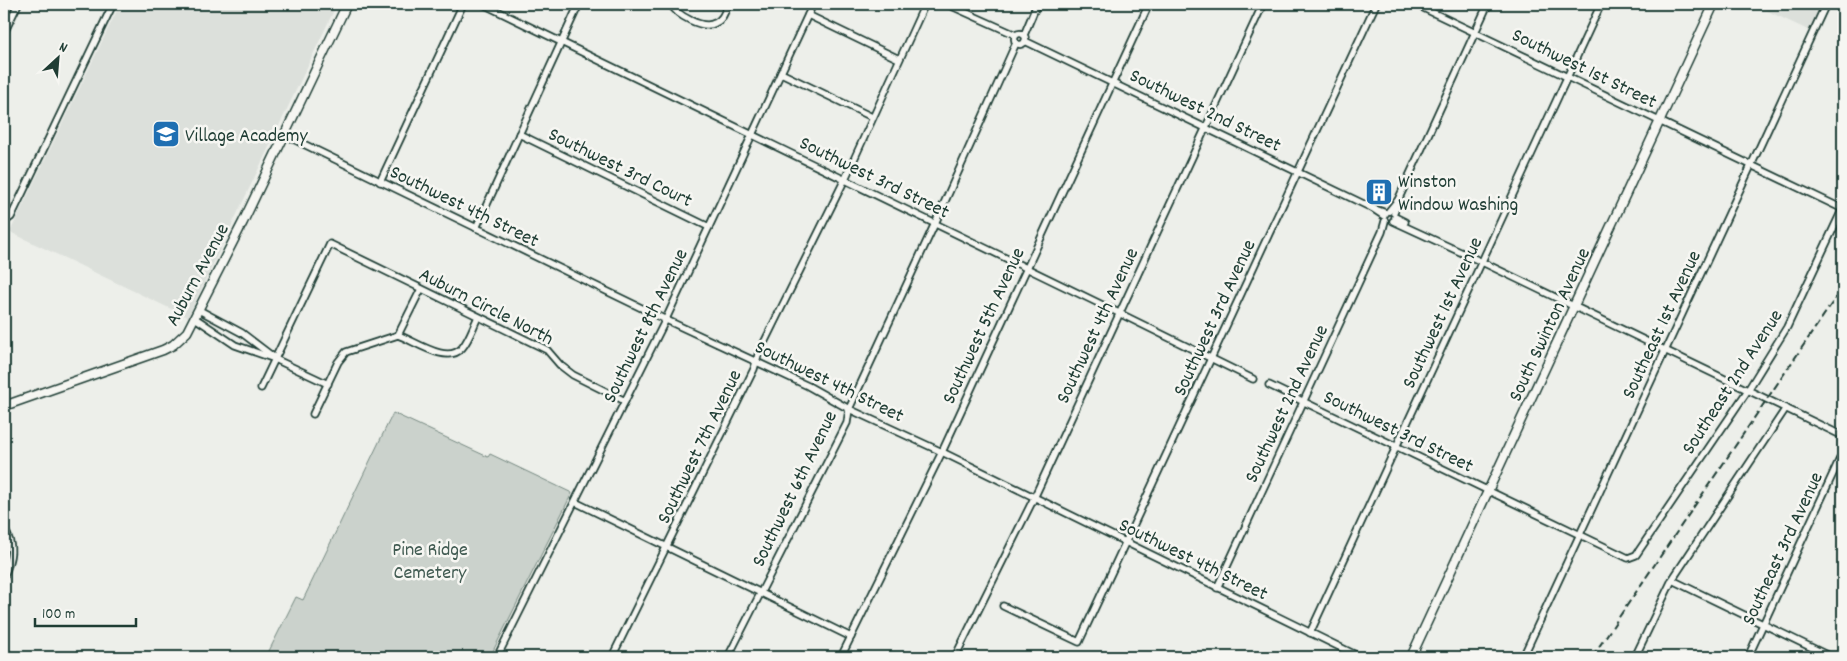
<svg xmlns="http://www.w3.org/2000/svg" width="1847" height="661" font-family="Dekko,sans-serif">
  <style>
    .built { fill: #dce0db }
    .green { fill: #cbd2cc; stroke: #758880 }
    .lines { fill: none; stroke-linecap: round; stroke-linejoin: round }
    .street-casing { stroke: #1f3d34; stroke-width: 9 }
    .secondary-casing { stroke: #1f3d34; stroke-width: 11 }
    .street { stroke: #f6f6f2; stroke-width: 5.5 }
    .secondary { stroke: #f6f6f2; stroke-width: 8 }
    .rail { stroke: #1f3d34; stroke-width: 2; stroke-dasharray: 8 4; stroke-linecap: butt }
    .labels { text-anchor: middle; stroke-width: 5; stroke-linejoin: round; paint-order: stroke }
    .street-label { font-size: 20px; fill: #1f3d34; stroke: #f6f6f2 }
    .poi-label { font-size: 20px; fill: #1f3d34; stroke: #f6f6f2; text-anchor: start }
    .park-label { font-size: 20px; fill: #415b52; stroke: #f6f6f2 }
  </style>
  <rect width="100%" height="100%" fill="#edefea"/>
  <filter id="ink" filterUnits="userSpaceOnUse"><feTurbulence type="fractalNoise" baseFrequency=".02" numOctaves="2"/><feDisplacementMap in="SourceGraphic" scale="10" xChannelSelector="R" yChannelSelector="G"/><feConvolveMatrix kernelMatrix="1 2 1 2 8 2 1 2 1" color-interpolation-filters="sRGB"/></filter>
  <g filter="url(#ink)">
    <!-- built -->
    <g class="built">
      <path d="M 120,4 L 337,4 L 188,317 L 10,232 Z"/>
      <path d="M 1753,4 L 1823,4 L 1810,31 Z"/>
    </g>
    <!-- green -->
    <path class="green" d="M 393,413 L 488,457 L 490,454 L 572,493 L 490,657 L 266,657 L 296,597 L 303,600 Z"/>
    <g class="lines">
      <!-- street casing -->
      <g class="street-casing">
        <g id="street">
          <path d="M 483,4 L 1123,315 L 1253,379"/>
          <path d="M 671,4 C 676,15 703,30 715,23 C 723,20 725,11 728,4"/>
          <path d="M 947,4 L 1016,35"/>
          <path d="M 1415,4 L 1843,209"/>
          <path d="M 808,15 L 899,59"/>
          <path d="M 4,33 L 18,4"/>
          <circle cx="1020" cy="39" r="5.5"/>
          <path d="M 1024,35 L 1037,4"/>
          <path d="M 1025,41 L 1372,208 L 1386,213"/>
          <path d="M 781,73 L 872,117"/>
          <path d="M 519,134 L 709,227"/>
          <path d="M 285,135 L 660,317 L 808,386 L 849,409 L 942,452 L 1360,657"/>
          <path d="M 380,182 L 463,4"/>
          <path d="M 1372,208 L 1384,216"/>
          <path d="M 1389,211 L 1398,200"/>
          <path d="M 1394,213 L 1399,198 L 1488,4"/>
          <path d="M 1395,217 L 1405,222"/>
          <path d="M 1393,221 L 1482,262 L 1843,436"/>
          <path d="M 4,222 L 11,217 L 113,4"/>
          <path d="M 476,228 L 579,4"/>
          <path d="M 199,310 L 242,333 L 272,356"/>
          <path d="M 195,318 L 235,345 L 275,359 L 328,384"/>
          <path d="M 398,335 L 421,289"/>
          <path d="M 1269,385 L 1628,558 L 1636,555 L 1748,390 L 1787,327 L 1843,208"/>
          <path d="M 261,388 L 330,244 L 547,350 L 560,365 L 573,375 L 625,401"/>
          <path d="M 313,414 L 338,362 L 346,352 L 398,335 C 415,341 447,365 462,348 C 469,340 473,327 478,317"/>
          <path d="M 575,502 L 851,637"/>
          <path d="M 4,529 C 15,545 11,559 4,576"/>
          <path d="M 1672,580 L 1831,657"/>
          <path d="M 1217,588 L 1382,232 L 1385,221"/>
          <path d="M 1003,606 L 1079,642 L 1376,4"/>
          <path d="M 1310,633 L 1601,4"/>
          <path d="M 4,652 L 14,657"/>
          <path d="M 497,657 L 666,319 L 813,4"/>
          <path d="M 612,657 L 754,369 L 758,355 L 845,179 L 925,4"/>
          <path d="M 728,657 L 847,423 L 849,409 L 937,219 L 1016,43"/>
          <path d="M 841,657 L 942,452 L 1149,4"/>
          <path d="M 955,657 L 1034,498 L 1263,4"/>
          <path d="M 1523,657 L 1826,4"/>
          <path d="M 1635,657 L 1672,580 L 1786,408"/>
          <path d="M 1748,657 L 1843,452"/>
        </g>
      </g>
      <!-- secondary casing -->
      <g class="secondary-casing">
        <g id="secondary">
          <path d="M 4,406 L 163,350 L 173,345 L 187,332 L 243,222 L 347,4"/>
          <path d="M 1411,657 L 1714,4"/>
        </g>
      </g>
      <!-- street -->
      <use href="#street" class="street"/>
      <!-- secondary -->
      <use href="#secondary" class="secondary"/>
      <!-- rail -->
      <path class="rail" d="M 1592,657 L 1843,287"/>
    </g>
  </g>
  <!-- icons -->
  <defs>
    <g id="school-square" transform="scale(1.4375)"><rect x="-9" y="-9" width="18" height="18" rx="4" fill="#1f6fb2" stroke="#f6f6f2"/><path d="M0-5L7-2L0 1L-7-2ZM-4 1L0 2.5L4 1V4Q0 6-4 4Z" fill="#fff"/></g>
    <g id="building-square" transform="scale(1.4375)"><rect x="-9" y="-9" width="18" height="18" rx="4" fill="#1f6fb2" stroke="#f6f6f2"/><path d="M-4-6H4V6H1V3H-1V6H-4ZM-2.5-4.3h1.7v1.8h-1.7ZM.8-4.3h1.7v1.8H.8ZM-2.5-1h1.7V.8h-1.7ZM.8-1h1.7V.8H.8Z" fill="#fff"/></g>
  </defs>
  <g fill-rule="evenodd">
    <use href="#school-square" x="166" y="134"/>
    <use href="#building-square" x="1379" y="192"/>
  </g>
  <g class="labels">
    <!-- street labels -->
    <g class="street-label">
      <text transform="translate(1585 67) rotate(26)" y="7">Southwest 1st Street</text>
      <text transform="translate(1206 109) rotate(26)" y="7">Southwest 2nd Street</text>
      <text transform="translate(621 166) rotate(26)" y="7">Southwest 3rd Court</text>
      <text transform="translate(875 176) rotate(26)" y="7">Southwest 3rd Street</text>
      <text transform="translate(465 205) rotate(26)" y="7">Southwest 4th Street</text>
      <text transform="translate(196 274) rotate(-62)" y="7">Auburn Avenue</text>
      <text transform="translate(487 305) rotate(27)" y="7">Auburn Circle North</text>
      <text transform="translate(1441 312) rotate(-65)" y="7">Southwest 1st Avenue</text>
      <text transform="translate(1213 317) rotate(-65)" y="7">Southwest 3rd Avenue</text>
      <text transform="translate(1548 324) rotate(-65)" y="7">South Swinton Avenue</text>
      <text transform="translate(1660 324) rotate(-65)" y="7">Southeast 1st Avenue</text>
      <text transform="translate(644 325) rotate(-64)" y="7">Southwest 8th Avenue</text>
      <text transform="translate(982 325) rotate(-65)" y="7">Southwest 5th Avenue</text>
      <text transform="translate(1096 325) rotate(-65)" y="7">Southwest 4th Avenue</text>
      <text transform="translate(830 380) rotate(26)" y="7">Southwest 4th Street</text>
      <text transform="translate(1731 381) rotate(-57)" y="7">Southeast 2nd Avenue</text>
      <text transform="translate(1285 403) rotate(-65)" y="7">Southwest 2nd Avenue</text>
      <text transform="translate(1399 430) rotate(26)" y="7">Southwest 3rd Street</text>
      <text transform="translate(698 446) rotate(-64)" y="7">Southwest 7th Avenue</text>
      <text transform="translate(793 488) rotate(-64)" y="7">Southwest 6th Avenue</text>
      <text transform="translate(1781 548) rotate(-65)" y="7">Southeast 3rd Avenue</text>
      <text transform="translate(1194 558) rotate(26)" y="7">Southwest 4th Street</text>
    </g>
    <!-- poi labels -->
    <g class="poi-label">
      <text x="185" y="141">Village Academy</text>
      <text x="1398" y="187">Winston<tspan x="1398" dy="23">Window Washing</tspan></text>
    </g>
    <!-- park labels -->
    <g class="park-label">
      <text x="430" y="555">Pine Ridge<tspan x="430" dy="23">Cemetery</tspan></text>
    </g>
  </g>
  <!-- margin -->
  <rect width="1847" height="661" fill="none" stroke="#f6f6f2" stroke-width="20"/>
  <rect x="10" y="10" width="1827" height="641" fill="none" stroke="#1f3d34" stroke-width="2" filter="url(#ink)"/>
  <!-- north arrow -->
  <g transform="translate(58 58) rotate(26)" stroke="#f6f6f2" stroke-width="4" paint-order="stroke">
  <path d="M0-4L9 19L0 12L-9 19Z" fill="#1f3d34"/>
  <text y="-8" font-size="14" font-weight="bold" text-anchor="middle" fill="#1f3d34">N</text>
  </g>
  <!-- scale -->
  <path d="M35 618v8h101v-8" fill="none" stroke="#1f3d34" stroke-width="2.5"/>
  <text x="42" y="618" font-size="15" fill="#1f3d34" stroke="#f6f6f2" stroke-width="4" paint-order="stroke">100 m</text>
</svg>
